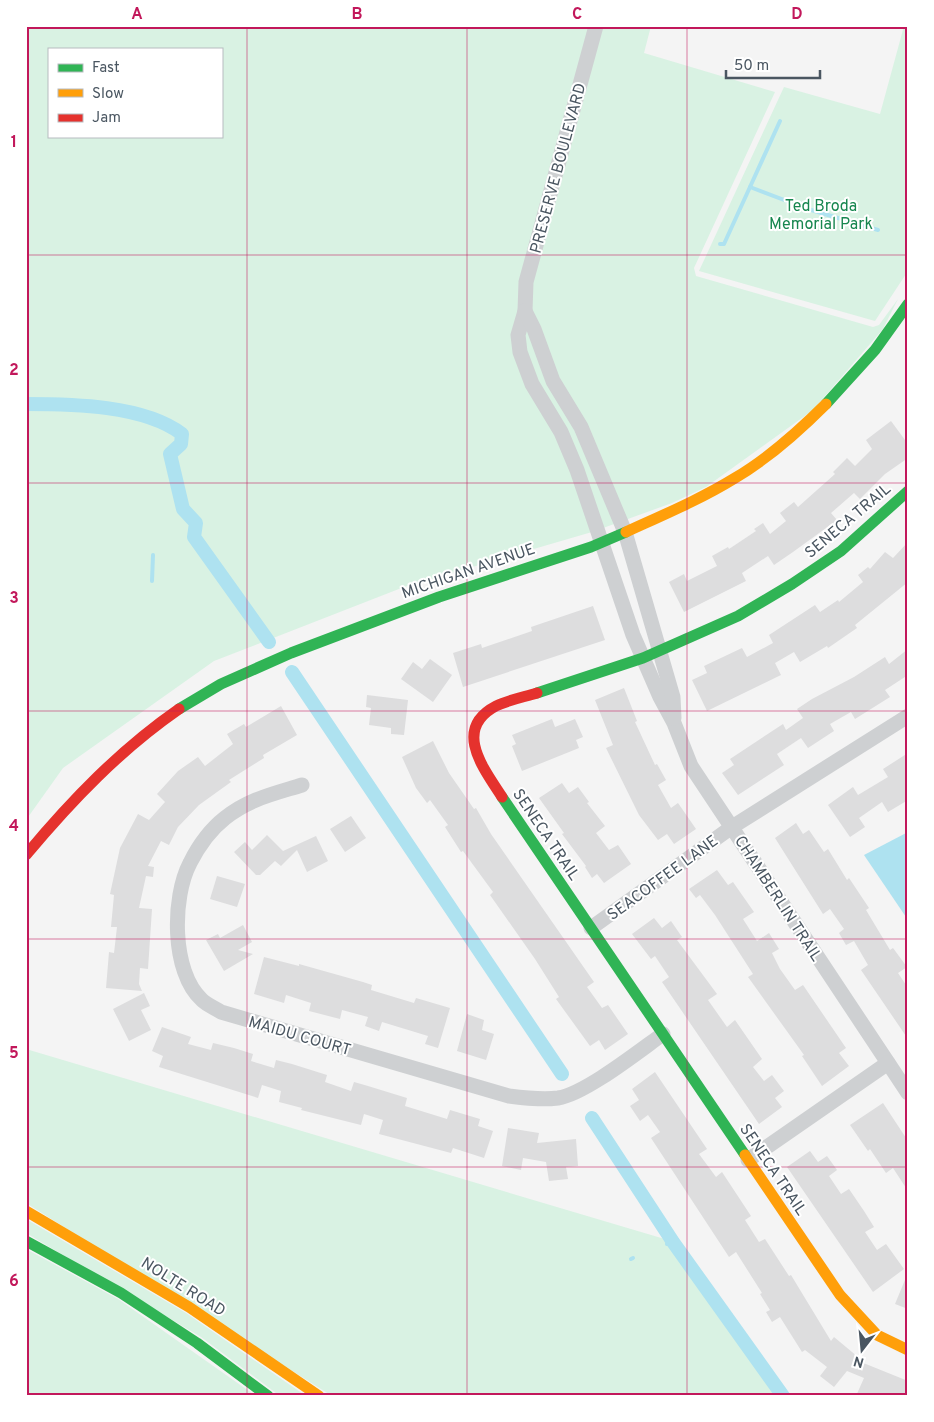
<svg xmlns="http://www.w3.org/2000/svg" width="934" height="1422" font-family="Overpass,sans-serif">
  <style>
    .green { fill: #d9f2e3; fill-rule: evenodd }
    .water { fill: #aee2f0 }
    .lines { fill: none; stroke-linecap: round; stroke-linejoin: round }
    .stream { stroke: #aee2f0; stroke-width: 4 }
    .canal { stroke: #aee2f0; stroke-width: 14 }
    .building { fill: #ddddde }
    .street { stroke: #ced0d2; stroke-width: 15 }
    .fast { stroke: #30b455; stroke-width: 11 }
    .slow { stroke: #ff9f0a; stroke-width: 11 }
    .jam { stroke: #e5322d; stroke-width: 11 }
    .grid { fill: none; stroke: #c2185b; stroke-width: 1; stroke-opacity: 0.55 }
    .labels { text-anchor: middle; stroke-width: 4; stroke-linejoin: round; paint-order: stroke }
    .street-label { font-size: 16px; fill: #4a5661; stroke: #fff }
    .park-label { font-size: 16px; fill: #17864f; stroke: #fff }
    .neatline { fill: none; stroke: #c2185b; stroke-width: 2 }
    .grid-label { font-size: 16px; text-anchor: middle; font-weight: bold; fill: #c2185b }
  </style>
  <rect width="100%" height="100%" fill="#f4f4f4"/>
  <!-- green -->
  <g class="green">
    <path d="M 26,26 L 651,26 L 644,53 L 775,92 L 694,268 L 696,276 L 873,327 L 879,325 L 898,299 L 883,329 L 813,410 L 706,487 L 672,503 L 592,532 L 404,587 L 214,661 L 63,768 L 26,820 ZM 49,49 L 221,49 L 221,136 L 49,136 Z"/>
    <path d="M 904,26 L 908,26 L 908,271 L 875,321 L 699,271 L 784,87 L 880,114 Z"/>
    <path d="M 26,1049 L 668,1240 L 783,1396 L 332,1396 L 26,1203 Z"/>
    <path d="M 26,1219 L 186,1313 L 306,1396 L 280,1396 L 201,1337 L 26,1233 Z"/>
    <path d="M 26,1249 L 118,1299 L 256,1396 L 26,1396 Z"/>
  </g>
  <!-- water -->
  <path class="water" d="M 908,832 L 908,920 L 864,855 Z"/>
  <g class="lines">
    <!-- stream -->
    <g class="stream">
      <path d="M 750,187 L 780,121"/>
      <path d="M 720,244 L 724,244 L 750,187 L 808,209 L 878,230"/>
      <path d="M 152,581 L 153,555"/>
      <path d="M 414,862 L 418,861"/>
      <path d="M 667,1244 L 673,1242"/>
      <path d="M 631,1259 L 633,1258"/>
    </g>
    <!-- canal -->
    <g class="canal">
      <path d="M 26,404 C 72,404 144,405 182,434 L 181,444 L 170,454 L 183,509 L 196,523 L 194,537 L 269,642"/>
      <path d="M 292,672 L 562,1074"/>
      <path d="M 592,1118 L 673,1242 L 783,1396"/>
    </g>
  </g>
  <!-- building -->
  <g class="building">
    <path d="M 891,421 L 908,444 L 908,458 L 885,474 L 860,499 L 854,493 L 831,513 L 837,520 L 793,552 L 774,565 L 768,556 L 742,573 L 746,581 L 684,612 L 669,582 L 684,574 L 687,581 L 717,566 L 712,556 L 728,547 L 729,549 L 756,531 L 754,529 L 763,523 L 770,534 L 786,521 L 780,513 L 794,502 L 798,507 L 835,474 L 833,472 L 847,458 L 855,466 L 872,449 L 866,440 Z"/>
    <path d="M 908,542 L 908,582 L 855,625 L 857,628 L 828,648 L 827,646 L 800,662 L 794,652 L 775,663 L 781,675 L 707,711 L 692,680 L 707,673 L 704,666 L 742,648 L 747,657 L 773,643 L 769,635 L 815,605 L 820,612 L 838,600 L 839,602 L 863,582 L 858,575 L 868,567 L 870,569 L 885,552 L 893,558 Z"/>
    <path d="M 593,606 L 605,640 L 463,687 L 453,653 L 481,644 L 482,648 L 532,631 L 531,627 Z"/>
    <path d="M 908,649 L 908,675 L 885,690 L 890,697 L 855,719 L 851,712 L 830,724 L 834,731 L 808,748 L 801,738 L 777,754 L 784,765 L 738,795 L 722,773 L 734,765 L 730,759 L 783,724 L 786,730 L 803,718 L 797,709 L 812,699 L 854,677 L 885,657 L 889,664 Z"/>
    <path d="M 430,659 L 452,675 L 433,702 L 401,679 L 413,662 L 422,669 Z"/>
    <path d="M 624,688 L 637,721 L 635,722 L 655,765 L 657,764 L 666,780 L 658,785 L 671,808 L 678,803 L 696,829 L 674,844 L 667,834 L 658,840 L 639,815 L 606,748 L 613,745 L 595,700 Z"/>
    <path d="M 367,695 L 408,700 L 404,735 L 391,734 L 391,728 L 369,725 L 371,708 L 366,707 Z"/>
    <path d="M 281,706 L 297,735 L 263,755 L 264,758 L 229,780 L 231,782 L 199,805 L 178,827 L 169,845 L 161,841 L 148,866 L 154,867 L 153,877 L 146,876 L 139,908 L 152,909 L 148,969 L 140,968 L 139,984 L 142,991 L 106,988 L 109,952 L 114,953 L 117,927 L 111,927 L 114,895 L 110,894 L 120,848 L 138,814 L 149,820 L 165,802 L 157,794 L 178,771 L 198,757 L 205,766 L 233,744 L 227,734 L 244,724 L 246,727 Z"/>
    <path d="M 552,719 L 555,727 L 575,719 L 583,737 L 576,740 L 579,748 L 522,771 L 512,746 L 516,744 L 512,735 Z"/>
    <path d="M 433,741 L 449,773 L 474,809 L 476,808 L 491,834 L 594,982 L 587,987 L 602,1008 L 608,1005 L 628,1034 L 605,1050 L 599,1040 L 590,1046 L 556,999 L 559,997 L 535,959 L 490,895 L 493,892 L 463,851 L 461,852 L 445,827 L 448,825 L 430,800 L 427,803 L 416,788 L 402,757 Z"/>
    <path d="M 908,753 L 908,800 L 888,812 L 882,802 L 859,818 L 865,827 L 850,837 L 828,805 L 853,787 L 858,795 L 888,777 L 883,769 Z"/>
    <path d="M 562,783 L 569,793 L 578,787 L 589,802 L 587,803 L 605,826 L 596,833 L 609,850 L 618,845 L 631,864 L 604,883 L 597,874 L 592,878 L 585,867 L 586,866 L 562,834 L 564,833 L 539,798 Z"/>
    <path d="M 351,816 L 366,838 L 345,852 L 330,829 Z"/>
    <path d="M 796,823 L 803,834 L 809,830 L 824,852 L 828,849 L 847,880 L 849,878 L 869,908 L 866,910 L 890,950 L 893,948 L 907,967 L 898,973 L 908,988 L 908,1039 L 861,970 L 868,965 L 854,941 L 846,945 L 839,933 L 844,929 L 830,909 L 823,914 L 775,838 Z"/>
    <path d="M 267,835 L 283,851 L 316,836 L 328,861 L 307,872 L 297,850 L 281,866 L 275,861 L 260,875 L 256,875 L 234,852 L 245,842 L 252,850 Z"/>
    <path d="M 717,870 L 728,885 L 733,882 L 754,912 L 743,919 L 757,941 L 769,933 L 779,949 L 772,953 L 780,969 L 795,990 L 803,985 L 846,1048 L 839,1053 L 849,1066 L 822,1086 L 802,1056 L 804,1055 L 748,977 L 753,974 L 715,915 L 700,895 L 696,898 L 689,889 Z"/>
    <path d="M 217,876 L 245,884 L 237,907 L 210,899 Z"/>
    <path d="M 654,918 L 662,928 L 671,921 L 682,937 L 677,940 L 717,994 L 708,1000 L 727,1027 L 735,1020 L 762,1059 L 753,1067 L 764,1081 L 772,1075 L 784,1091 L 775,1098 L 782,1107 L 759,1124 L 662,982 L 669,977 L 655,956 L 651,959 L 632,934 Z"/>
    <path d="M 243,925 L 252,942 L 238,950 L 253,954 L 224,971 L 206,940 L 218,934 L 220,938 Z"/>
    <path d="M 264,957 L 299,966 L 299,964 L 363,982 L 372,985 L 371,990 L 414,1003 L 416,998 L 450,1008 L 438,1048 L 425,1044 L 428,1036 L 382,1022 L 379,1031 L 365,1026 L 368,1017 L 342,1010 L 340,1019 L 309,1011 L 311,1003 L 286,995 L 284,1003 L 254,994 Z"/>
    <path d="M 144,993 L 150,1006 L 141,1010 L 151,1030 L 129,1041 L 113,1009 Z"/>
    <path d="M 467,1014 L 484,1020 L 482,1030 L 494,1034 L 486,1060 L 457,1051 Z"/>
    <path d="M 162,1027 L 191,1037 L 188,1044 L 211,1050 L 213,1043 L 234,1048 L 253,1054 L 251,1061 L 274,1068 L 276,1060 L 292,1064 L 327,1075 L 325,1082 L 351,1091 L 354,1082 L 368,1086 L 407,1098 L 405,1106 L 447,1119 L 450,1110 L 480,1119 L 478,1126 L 493,1131 L 484,1158 L 453,1148 L 451,1153 L 379,1134 L 383,1120 L 364,1114 L 361,1125 L 301,1110 L 302,1108 L 279,1102 L 281,1091 L 262,1085 L 258,1098 L 159,1067 L 163,1056 L 152,1051 Z"/>
    <path d="M 655,1072 L 707,1149 L 699,1154 L 716,1177 L 722,1172 L 751,1216 L 745,1220 L 759,1242 L 765,1239 L 789,1276 L 791,1275 L 831,1341 L 834,1337 L 858,1357 L 856,1360 L 908,1381 L 908,1396 L 856,1396 L 864,1378 L 847,1371 L 834,1387 L 820,1376 L 827,1367 L 805,1350 L 802,1352 L 780,1317 L 772,1322 L 766,1312 L 770,1310 L 760,1294 L 762,1293 L 736,1252 L 729,1257 L 651,1138 L 660,1132 L 648,1115 L 640,1121 L 630,1106 L 639,1100 L 632,1089 Z"/>
    <path d="M 883,1103 L 908,1141 L 908,1191 L 893,1168 L 886,1173 L 870,1149 L 868,1151 L 850,1125 Z"/>
    <path d="M 508,1128 L 539,1133 L 537,1143 L 576,1139 L 578,1166 L 566,1167 L 568,1179 L 549,1181 L 546,1162 L 523,1158 L 521,1170 L 502,1166 Z"/>
    <path d="M 810,1151 L 818,1162 L 827,1156 L 837,1170 L 829,1176 L 841,1194 L 849,1189 L 864,1211 L 874,1227 L 865,1232 L 877,1250 L 886,1244 L 904,1269 L 873,1292 L 787,1167 Z"/>
    <path d="M 907,1275 L 908,1275 L 908,1309 L 895,1304 Z"/>
  </g>
  <g class="lines">
    <!-- street -->
    <g class="street">
      <path d="M 596,26 L 526,282 L 525,311 L 518,335 L 520,352 L 532,384 L 561,432 L 577,470 L 633,635 L 660,697 L 674,723 L 691,766 L 908,1093"/>
      <path d="M 525,311 L 534,329 L 553,381 L 581,427 L 625,532 L 673,697 L 674,718"/>
      <path d="M 302,785 C 273,794 249,799 225,818 C 211,829 198,847 190,863 C 172,897 171,972 202,1000 C 207,1005 215,1008 221,1012 L 509,1096 C 525,1098 541,1100 558,1098 C 585,1094 639,1051 663,1034"/>
      <path d="M 591,928 L 732,827 L 908,716"/>
      <path d="M 748,1160 L 888,1063"/>
    </g>
    <!-- fast -->
    <g class="fast">
      <path d="M 826,404 L 875,350 L 908,304"/>
      <path d="M 537,693 L 643,658 L 738,616 L 792,584 L 841,551 L 908,491"/>
      <path d="M 179,709 L 221,684 L 291,653 L 439,597 L 591,547 L 626,532"/>
      <path d="M 502,797 L 745,1155"/>
      <path d="M 26,1241 L 121,1293 L 197,1343 L 268,1396"/>
    </g>
    <!-- slow -->
    <g class="slow">
      <path d="M 626,532 C 663,515 701,499 735,478 C 769,458 799,431 826,404"/>
      <path d="M 745,1155 L 840,1295 L 877,1335 L 908,1350"/>
      <path d="M 26,1211 L 189,1307 L 319,1396"/>
    </g>
    <!-- jam -->
    <g class="jam">
      <path d="M 502,797 C 484,769 452,729 496,706 C 508,700 524,697 537,693"/>
      <path d="M 26,855 C 72,800 120,750 179,709"/>
    </g>
  </g>
  <!-- grid -->
  <path class="grid" d="M 247,26 L 247,1396M 467,26 L 467,1396M 687,26 L 687,1396M 26,255 L 908,255M 26,483 L 908,483M 26,711 L 908,711M 26,939 L 908,939M 26,1167 L 908,1167"/>
  <g class="labels">
    <!-- street labels -->
    <g class="street-label">
      <text transform="translate(557 168) rotate(-75)" y="6">PRESERVE BOULEVARD</text>
      <text transform="translate(847 520) rotate(-40)" y="6">SENECA TRAIL</text>
      <text transform="translate(468 570) rotate(-19)" y="6">MICHIGAN AVENUE</text>
      <text transform="translate(547 834) rotate(56)" y="6">SENECA TRAIL</text>
      <text transform="translate(662 877) rotate(-36)" y="6">SEACOFFEE LANE</text>
      <text transform="translate(779 898) rotate(57)" y="6">CHAMBERLIN TRAIL</text>
      <text transform="translate(300 1035) rotate(16)" y="6">MAIDU COURT</text>
      <text transform="translate(774 1169) rotate(56)" y="6">SENECA TRAIL</text>
      <text transform="translate(184 1286) rotate(32)" y="6">NOLTE ROAD</text>
    </g>
    <!-- park labels -->
    <g class="park-label">
      <text x="821" y="211">Ted Broda<tspan x="821" dy="18">Memorial Park</tspan></text>
    </g>
  </g>
  <!-- border -->
  <rect width="934" height="1422" fill="none" stroke="#ffffff" stroke-width="55"/>
  <!-- legend -->
  <rect x="48" y="48" width="175" height="90" fill="#ffffff" stroke="#b7bbc0"/>
  <rect x="58" y="64" width="25" height="8" fill="#30b455" stroke="#b7bbc0"/>
  <text x="92" y="72" font-size="15" fill="#4a5661">Fast</text>
  <rect x="58" y="89" width="25" height="8" fill="#ff9f0a" stroke="#b7bbc0"/>
  <text x="92" y="98" font-size="15" fill="#4a5661">Slow</text>
  <rect x="58" y="114" width="25" height="8" fill="#e5322d" stroke="#b7bbc0"/>
  <text x="92" y="122" font-size="15" fill="#4a5661">Jam</text>
  <!-- north arrow -->
  <g transform="translate(862 1350) rotate(196)" stroke="#ffffff" stroke-width="4" paint-order="stroke">
  <path d="M0-4L9 19L0 12L-9 19Z" fill="#4a5661"/>
  <text y="-8" font-size="14" font-weight="bold" text-anchor="middle" fill="#4a5661">N</text>
  </g>
  <!-- scale -->
  <path d="M726 70v8h94v-8" fill="none" stroke="#4a5661" stroke-width="2.5"/>
  <text x="734" y="70" font-size="15" fill="#4a5661" stroke="#ffffff" stroke-width="4" paint-order="stroke">50 m</text>
  <rect x="28" y="28" width="878" height="1366" class="neatline"/>
  <g class="grid-label">
    <text x="137" y="19">A</text>
    <text x="357" y="19">B</text>
    <text x="577" y="19">C</text>
    <text x="797" y="19">D</text>
    <text x="14" y="147">1</text>
    <text x="14" y="375">2</text>
    <text x="14" y="603">3</text>
    <text x="14" y="831">4</text>
    <text x="14" y="1058">5</text>
    <text x="14" y="1286">6</text>
  </g>
</svg>
